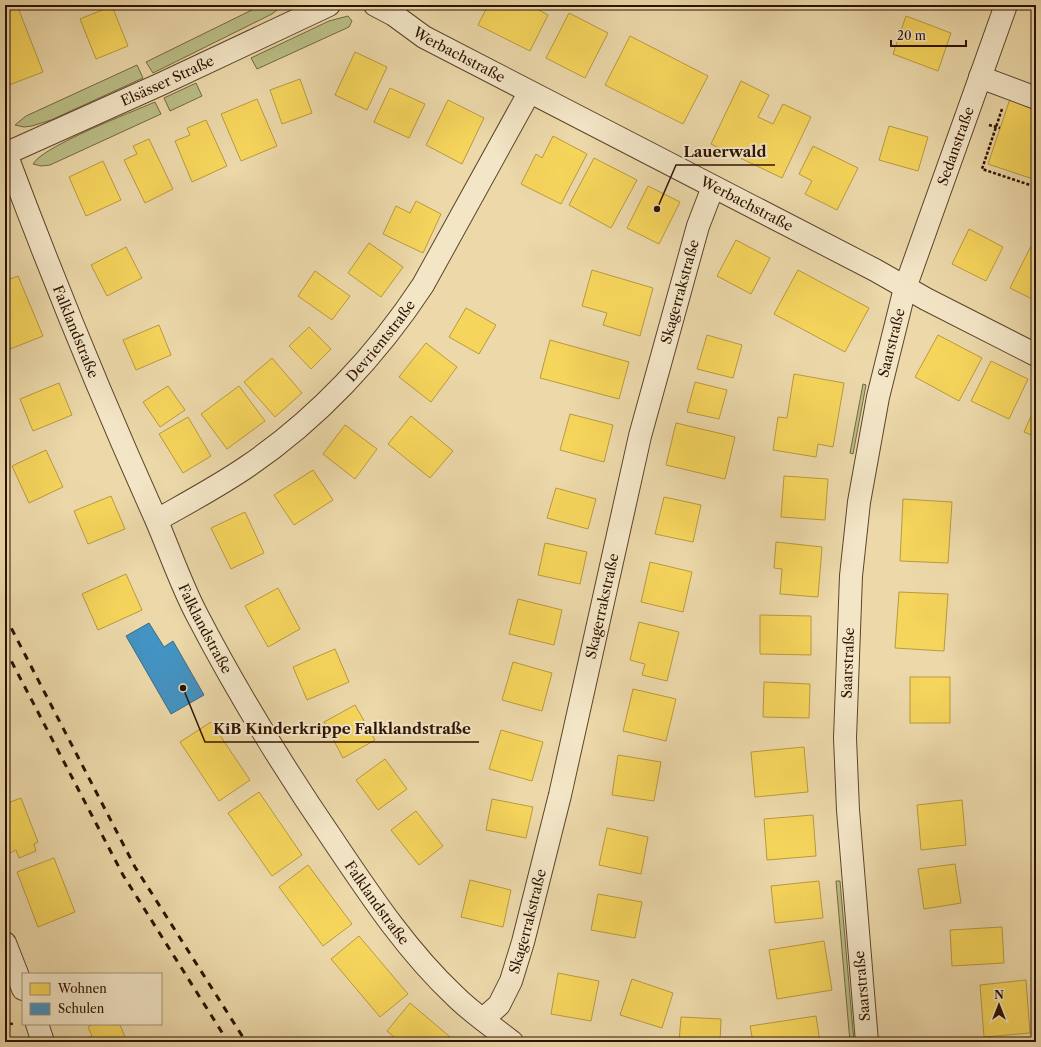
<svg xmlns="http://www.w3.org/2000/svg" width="1041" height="1047" font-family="'Libre Caslon Text',serif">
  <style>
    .green { fill: #bbbe86; stroke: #746843 }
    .homes { fill: #f6d55c; stroke: #b99a40 }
    .schools { fill: #4393c3; stroke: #3c6c88 }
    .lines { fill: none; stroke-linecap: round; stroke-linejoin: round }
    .minor-casing { stroke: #5c442a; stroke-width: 24 }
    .path { stroke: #2c1200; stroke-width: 2.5; stroke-dasharray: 3 2; stroke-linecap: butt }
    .minor { stroke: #f3e6c7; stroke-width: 22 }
    .rail { stroke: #2c1200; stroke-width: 3; stroke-dasharray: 7 7; stroke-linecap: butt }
    .labels { text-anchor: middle; stroke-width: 4; stroke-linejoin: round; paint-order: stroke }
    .street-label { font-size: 14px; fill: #2c1200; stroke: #f3e6c7 }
    .leader { fill: none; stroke: #2c1200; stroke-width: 1.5 }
    .callout-dot { fill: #2c1200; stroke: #f3e6c7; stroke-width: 1.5 }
    .callout-label { font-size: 15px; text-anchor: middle; font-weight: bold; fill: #2c1200; stroke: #f3e6c7; stroke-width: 4; stroke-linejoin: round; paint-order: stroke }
  </style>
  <rect width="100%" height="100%" fill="#ecd8a9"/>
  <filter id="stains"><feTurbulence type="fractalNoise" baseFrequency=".005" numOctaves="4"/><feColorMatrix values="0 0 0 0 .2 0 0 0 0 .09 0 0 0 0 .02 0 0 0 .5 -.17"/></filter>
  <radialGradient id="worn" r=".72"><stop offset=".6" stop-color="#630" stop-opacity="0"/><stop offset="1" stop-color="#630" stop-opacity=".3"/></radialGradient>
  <!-- green -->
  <g class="green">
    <path d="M 262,5 L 282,6 L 272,14 L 153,73 L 146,62 Z"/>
    <path d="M 348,16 L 352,21 L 349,27 L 257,69 L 251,58 L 329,21 Z"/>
    <path d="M 137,65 L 143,78 L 51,120 L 32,126 L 24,127 L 15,125 L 26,116 Z"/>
    <path d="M 196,83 L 202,96 L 170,111 L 164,98 Z"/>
    <path d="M 155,102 L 161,114 L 50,165 L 41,166 L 33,164 C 43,146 132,112 155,102 Z"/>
    <path d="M 863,384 L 866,385 L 853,454 L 850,453 Z"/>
    <path d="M 836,881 L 840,881 L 854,1042 L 850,1042 Z"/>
  </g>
  <!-- homes -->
  <g class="homes">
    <path d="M 5,5 L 17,5 L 43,72 L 9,85 L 5,75 Z"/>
    <path d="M 488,5 L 530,5 L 548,15 L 530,51 L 478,25 Z"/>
    <path d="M 112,6 L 128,46 L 96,59 L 80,19 Z"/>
    <path d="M 569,13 L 608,33 L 585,78 L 546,58 Z"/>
    <path d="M 906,16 L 951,33 L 938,71 L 893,54 Z"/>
    <path d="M 630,36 L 708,76 L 683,124 L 605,85 Z"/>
    <path d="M 355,52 L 387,67 L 367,110 L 335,95 Z"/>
    <path d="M 300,79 L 312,113 L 282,124 L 270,90 Z"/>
    <path d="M 741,81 L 769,95 L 758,117 L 773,124 L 783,104 L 811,117 L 782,178 L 711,144 Z"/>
    <path d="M 390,88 L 425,104 L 409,138 L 374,122 Z"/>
    <path d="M 1012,93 L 1036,101 L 1036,180 L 988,164 Z"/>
    <path d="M 257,99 L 277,146 L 241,161 L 221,114 Z"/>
    <path d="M 448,100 L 484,118 L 462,164 L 426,145 Z"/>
    <path d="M 206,120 L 227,166 L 192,182 L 175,141 L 190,135 L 187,128 Z"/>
    <path d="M 889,126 L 928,137 L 918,171 L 879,160 Z"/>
    <path d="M 553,136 L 587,154 L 561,204 L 521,184 L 536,154 L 542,158 Z"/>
    <path d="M 149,139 L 173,189 L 145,203 L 124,160 L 137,154 L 133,146 Z"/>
    <path d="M 813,146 L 858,168 L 837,210 L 805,194 L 812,181 L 799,174 Z"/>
    <path d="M 594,158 L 637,180 L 611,228 L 569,205 Z"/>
    <path d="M 103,161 L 121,200 L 86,216 L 69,177 Z"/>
    <path d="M 648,186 L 680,202 L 659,244 L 627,228 Z"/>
    <path d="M 416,201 L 441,214 L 423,253 L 383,234 L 396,206 L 410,213 Z"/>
    <path d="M 969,229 L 1003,247 L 986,281 L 952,264 Z"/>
    <path d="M 736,240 L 770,258 L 751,294 L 717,276 Z"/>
    <path d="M 369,243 L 403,267 L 381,297 L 348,273 Z"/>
    <path d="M 1031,246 L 1036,249 L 1036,301 L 1010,288 Z"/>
    <path d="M 126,247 L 142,278 L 107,296 L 91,265 Z"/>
    <path d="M 592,270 L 653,288 L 640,336 L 603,325 L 607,313 L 582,306 Z"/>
    <path d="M 798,270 L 869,308 L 845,352 L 774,314 Z"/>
    <path d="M 315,271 L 350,296 L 332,320 L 298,296 Z"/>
    <path d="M 18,276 L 43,336 L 5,351 L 5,281 Z"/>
    <path d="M 466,308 L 496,325 L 479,354 L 449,337 Z"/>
    <path d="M 159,325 L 171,355 L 136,370 L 123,340 Z"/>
    <path d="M 309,327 L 331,349 L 311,369 L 289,346 Z"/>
    <path d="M 707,335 L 742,345 L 733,378 L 697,369 Z"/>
    <path d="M 938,335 L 982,358 L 959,401 L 915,377 Z"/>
    <path d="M 550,340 L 629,362 L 619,399 L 540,378 Z"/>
    <path d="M 426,343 L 457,367 L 431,402 L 399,377 Z"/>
    <path d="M 272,358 L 302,393 L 275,417 L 244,382 Z"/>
    <path d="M 991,361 L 1028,379 L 1009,419 L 971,401 Z"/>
    <path d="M 794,374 L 844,383 L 833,447 L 818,444 L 816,457 L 773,450 L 778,417 L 787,418 Z"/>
    <path d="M 695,382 L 727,390 L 719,419 L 687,412 Z"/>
    <path d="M 59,383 L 72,415 L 33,431 L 20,399 Z"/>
    <path d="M 168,386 L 185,410 L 160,427 L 143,402 Z"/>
    <path d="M 239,386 L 265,421 L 227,449 L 201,414 Z"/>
    <path d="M 1036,405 L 1036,437 L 1024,432 Z"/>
    <path d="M 570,414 L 613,425 L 604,462 L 560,450 Z"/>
    <path d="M 411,416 L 453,451 L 430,478 L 388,444 Z"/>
    <path d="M 188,417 L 211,456 L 183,473 L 159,434 Z"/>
    <path d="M 676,423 L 735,437 L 725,479 L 666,465 Z"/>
    <path d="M 345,425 L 377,449 L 355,479 L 323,454 Z"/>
    <path d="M 46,450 L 63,487 L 29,503 L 12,466 Z"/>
    <path d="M 313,470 L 333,500 L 294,525 L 274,495 Z"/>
    <path d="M 784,476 L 828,479 L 825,520 L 781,517 Z"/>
    <path d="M 556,488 L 596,499 L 588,529 L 547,518 Z"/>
    <path d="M 111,496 L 125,529 L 88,544 L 74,511 Z"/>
    <path d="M 664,497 L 701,505 L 693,542 L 655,534 Z"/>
    <path d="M 903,499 L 952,502 L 948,563 L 900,561 Z"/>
    <path d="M 245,512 L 264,553 L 231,569 L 211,528 Z"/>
    <path d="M 776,542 L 822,547 L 818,597 L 780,594 L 782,569 L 774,568 Z"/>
    <path d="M 545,543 L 587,552 L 580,584 L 538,575 Z"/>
    <path d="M 650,562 L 692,572 L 683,612 L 641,602 Z"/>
    <path d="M 126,574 L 142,610 L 98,630 L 82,594 Z"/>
    <path d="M 278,588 L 300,629 L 268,647 L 245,606 Z"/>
    <path d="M 899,592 L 948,594 L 944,651 L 895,648 Z"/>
    <path d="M 518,599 L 562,610 L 554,645 L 509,634 Z"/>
    <path d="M 760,615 L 811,616 L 811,655 L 760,654 Z"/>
    <path d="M 639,622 L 679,632 L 667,681 L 642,675 L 645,664 L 630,660 Z"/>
    <path d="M 335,649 L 349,682 L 307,700 L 293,667 Z"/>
    <path d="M 513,662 L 552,673 L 542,711 L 502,700 Z"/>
    <rect x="910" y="677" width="40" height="46"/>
    <path d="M 764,682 L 810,684 L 809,718 L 763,717 Z"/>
    <path d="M 633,689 L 676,699 L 666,741 L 623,731 Z"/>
    <path d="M 355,705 L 375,740 L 343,758 L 324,722 Z"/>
    <path d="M 211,722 L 250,780 L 219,801 L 180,742 Z"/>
    <path d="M 501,730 L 543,742 L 532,781 L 489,769 Z"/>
    <path d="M 804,747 L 808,792 L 755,797 L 751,752 Z"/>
    <path d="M 618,755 L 661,762 L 654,801 L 612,795 Z"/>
    <path d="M 385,759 L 407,789 L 378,810 L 356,780 Z"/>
    <path d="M 259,792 L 302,855 L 272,876 L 228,813 Z"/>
    <path d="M 21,798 L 38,842 L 34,844 L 36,851 L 19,858 L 16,850 L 6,855 L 5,852 L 5,804 Z"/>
    <path d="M 492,799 L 533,807 L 526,838 L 486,830 Z"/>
    <path d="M 962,800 L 966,845 L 921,850 L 917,805 Z"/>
    <path d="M 416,811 L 443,846 L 419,865 L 391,830 Z"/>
    <path d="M 813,815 L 816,856 L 767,860 L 764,819 Z"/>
    <path d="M 607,828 L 648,837 L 641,874 L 599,865 Z"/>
    <path d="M 54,858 L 75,912 L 38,927 L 17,872 Z"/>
    <path d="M 955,864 L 961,903 L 924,909 L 918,869 Z"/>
    <path d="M 308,865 L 352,924 L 323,946 L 279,887 Z"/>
    <path d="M 470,880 L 511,890 L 503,927 L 461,917 Z"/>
    <path d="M 819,881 L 823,918 L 775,923 L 771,886 Z"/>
    <path d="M 598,894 L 642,902 L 635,938 L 591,930 Z"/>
    <path d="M 1002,927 L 1004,963 L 952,966 L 950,930 Z"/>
    <path d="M 359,936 L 408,994 L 380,1017 L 331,959 Z"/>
    <path d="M 824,941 L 832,990 L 777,999 L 769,950 Z"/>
    <path d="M 558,973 L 599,981 L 591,1021 L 551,1014 Z"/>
    <path d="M 632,979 L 673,993 L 662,1028 L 620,1015 Z"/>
    <path d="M 1026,980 L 1030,1033 L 984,1037 L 980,985 Z"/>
    <path d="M 410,1003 L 456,1042 L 400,1042 L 387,1031 Z"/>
    <path d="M 816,1016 L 820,1042 L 753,1042 L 750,1026 Z"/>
    <path d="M 681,1017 L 721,1019 L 720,1042 L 679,1042 Z"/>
    <path d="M 94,1024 L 120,1025 L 127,1042 L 78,1042 L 92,1036 L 88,1027 Z"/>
  </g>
  <!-- schools -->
  <path class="schools" d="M 149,623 L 164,647 L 173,641 L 204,695 L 171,714 L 126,636 Z"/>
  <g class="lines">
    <!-- minor casing -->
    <g class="minor-casing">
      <g id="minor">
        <path id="s1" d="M 375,5 L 394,15 L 424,37 L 875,270 L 926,299 L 1036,355"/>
        <path d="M 980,77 L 1036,98"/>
        <path id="s2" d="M 5,151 C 51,274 101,397 155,517 C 169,549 180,582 196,613 C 237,692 283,767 333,840 C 370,895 407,951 455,996 C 472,1013 493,1027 512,1042"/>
        <path id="s3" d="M 5,154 L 161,84 L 329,5"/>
        <path id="s4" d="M 157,520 C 187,503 219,486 248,466 C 317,419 377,355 423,285 L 529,93"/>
        <path d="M 5,943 L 23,989"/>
        <path id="s5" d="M 483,1019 L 499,1005 L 511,981 L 523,942 L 560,795 L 640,436 L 698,226 L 713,187"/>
        <path d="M 37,1024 L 43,1042"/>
        <path id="s6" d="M 867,1042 L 848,810 L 845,738 L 851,576 L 859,502 L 878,397 L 905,288 L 1006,5"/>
      </g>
    </g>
    <!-- path -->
    <g class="path">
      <path d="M 1002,109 L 982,169 L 1036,187"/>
      <path d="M 989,125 L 1000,128"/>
      <path d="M 5,1023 L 13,1024"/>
    </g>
    <!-- minor -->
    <use href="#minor" class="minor"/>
    <!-- rail -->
    <g class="rail">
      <path d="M 5,616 L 135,867 L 246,1042"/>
      <path d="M 5,649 L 123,875 L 228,1042"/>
    </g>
  </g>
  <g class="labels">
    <!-- street labels -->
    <g class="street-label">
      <text dy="5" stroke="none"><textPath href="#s1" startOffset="98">Werbachstraße</textPath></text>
      <text dy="5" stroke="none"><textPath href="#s3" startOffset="178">Elsässer Straße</textPath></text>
      <text dy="5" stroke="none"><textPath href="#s6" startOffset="911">Sedanstraße</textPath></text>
      <text dy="5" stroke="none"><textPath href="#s1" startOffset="422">Werbachstraße</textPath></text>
      <text dy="5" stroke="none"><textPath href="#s5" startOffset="758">Skagerrakstraße</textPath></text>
      <text dy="5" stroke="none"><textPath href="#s2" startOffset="194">Falklandstraße</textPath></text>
      <text dy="5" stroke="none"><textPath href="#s4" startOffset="289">Devrientstraße</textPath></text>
      <text dy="5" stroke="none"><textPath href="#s6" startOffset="704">Saarstraße</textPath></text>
      <text dy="5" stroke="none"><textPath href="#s5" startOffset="434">Skagerrakstraße</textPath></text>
      <text dy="5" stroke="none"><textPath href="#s2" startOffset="518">Falklandstraße</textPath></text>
      <text dy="5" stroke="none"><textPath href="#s6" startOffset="380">Saarstraße</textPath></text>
      <text dy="5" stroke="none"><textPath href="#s2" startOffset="842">Falklandstraße</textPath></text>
      <text dy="5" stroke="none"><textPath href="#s5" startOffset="110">Skagerrakstraße</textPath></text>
      <text transform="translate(862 986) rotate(-95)" y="5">Saarstraße</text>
    </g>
  </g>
  <!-- callouts -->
  <path class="leader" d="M657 209L676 165H775M183 688L205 742H479"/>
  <g class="callout-dot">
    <circle cx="657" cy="209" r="4"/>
    <circle cx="183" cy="688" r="4"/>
  </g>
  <g class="callout-label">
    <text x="725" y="157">Lauerwald</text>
    <text x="342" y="734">KiB Kinderkrippe Falklandstraße</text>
  </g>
  <!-- margin -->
  <rect width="1041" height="1047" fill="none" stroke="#ecd8a9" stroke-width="20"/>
  <rect x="6" y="6" width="1029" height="1035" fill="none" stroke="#2c1200" stroke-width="2"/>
  <rect x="10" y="10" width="1021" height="1027" fill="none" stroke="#2c1200"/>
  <!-- legend -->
  <rect x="22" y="973" width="140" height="52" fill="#f3e6c7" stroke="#a39177"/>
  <rect x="30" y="983" width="20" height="12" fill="#f6d55c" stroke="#a39177"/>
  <text x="58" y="993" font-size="12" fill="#2c1200">Wohnen</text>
  <rect x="30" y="1003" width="20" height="12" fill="#4393c3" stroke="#a39177"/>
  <text x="58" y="1013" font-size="12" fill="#2c1200">Schulen</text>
  <!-- north arrow -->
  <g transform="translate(999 1005)" stroke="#f3e6c7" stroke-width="3" paint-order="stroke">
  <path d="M0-3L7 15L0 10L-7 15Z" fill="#2c1200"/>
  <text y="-6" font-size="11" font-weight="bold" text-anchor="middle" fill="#2c1200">N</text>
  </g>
  <!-- scale -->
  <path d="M891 40v6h75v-6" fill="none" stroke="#2c1200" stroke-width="2"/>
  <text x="897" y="40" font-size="12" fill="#2c1200" stroke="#f3e6c7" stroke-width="3" paint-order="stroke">20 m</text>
  <rect width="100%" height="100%" filter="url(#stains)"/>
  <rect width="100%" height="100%" fill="url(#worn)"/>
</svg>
